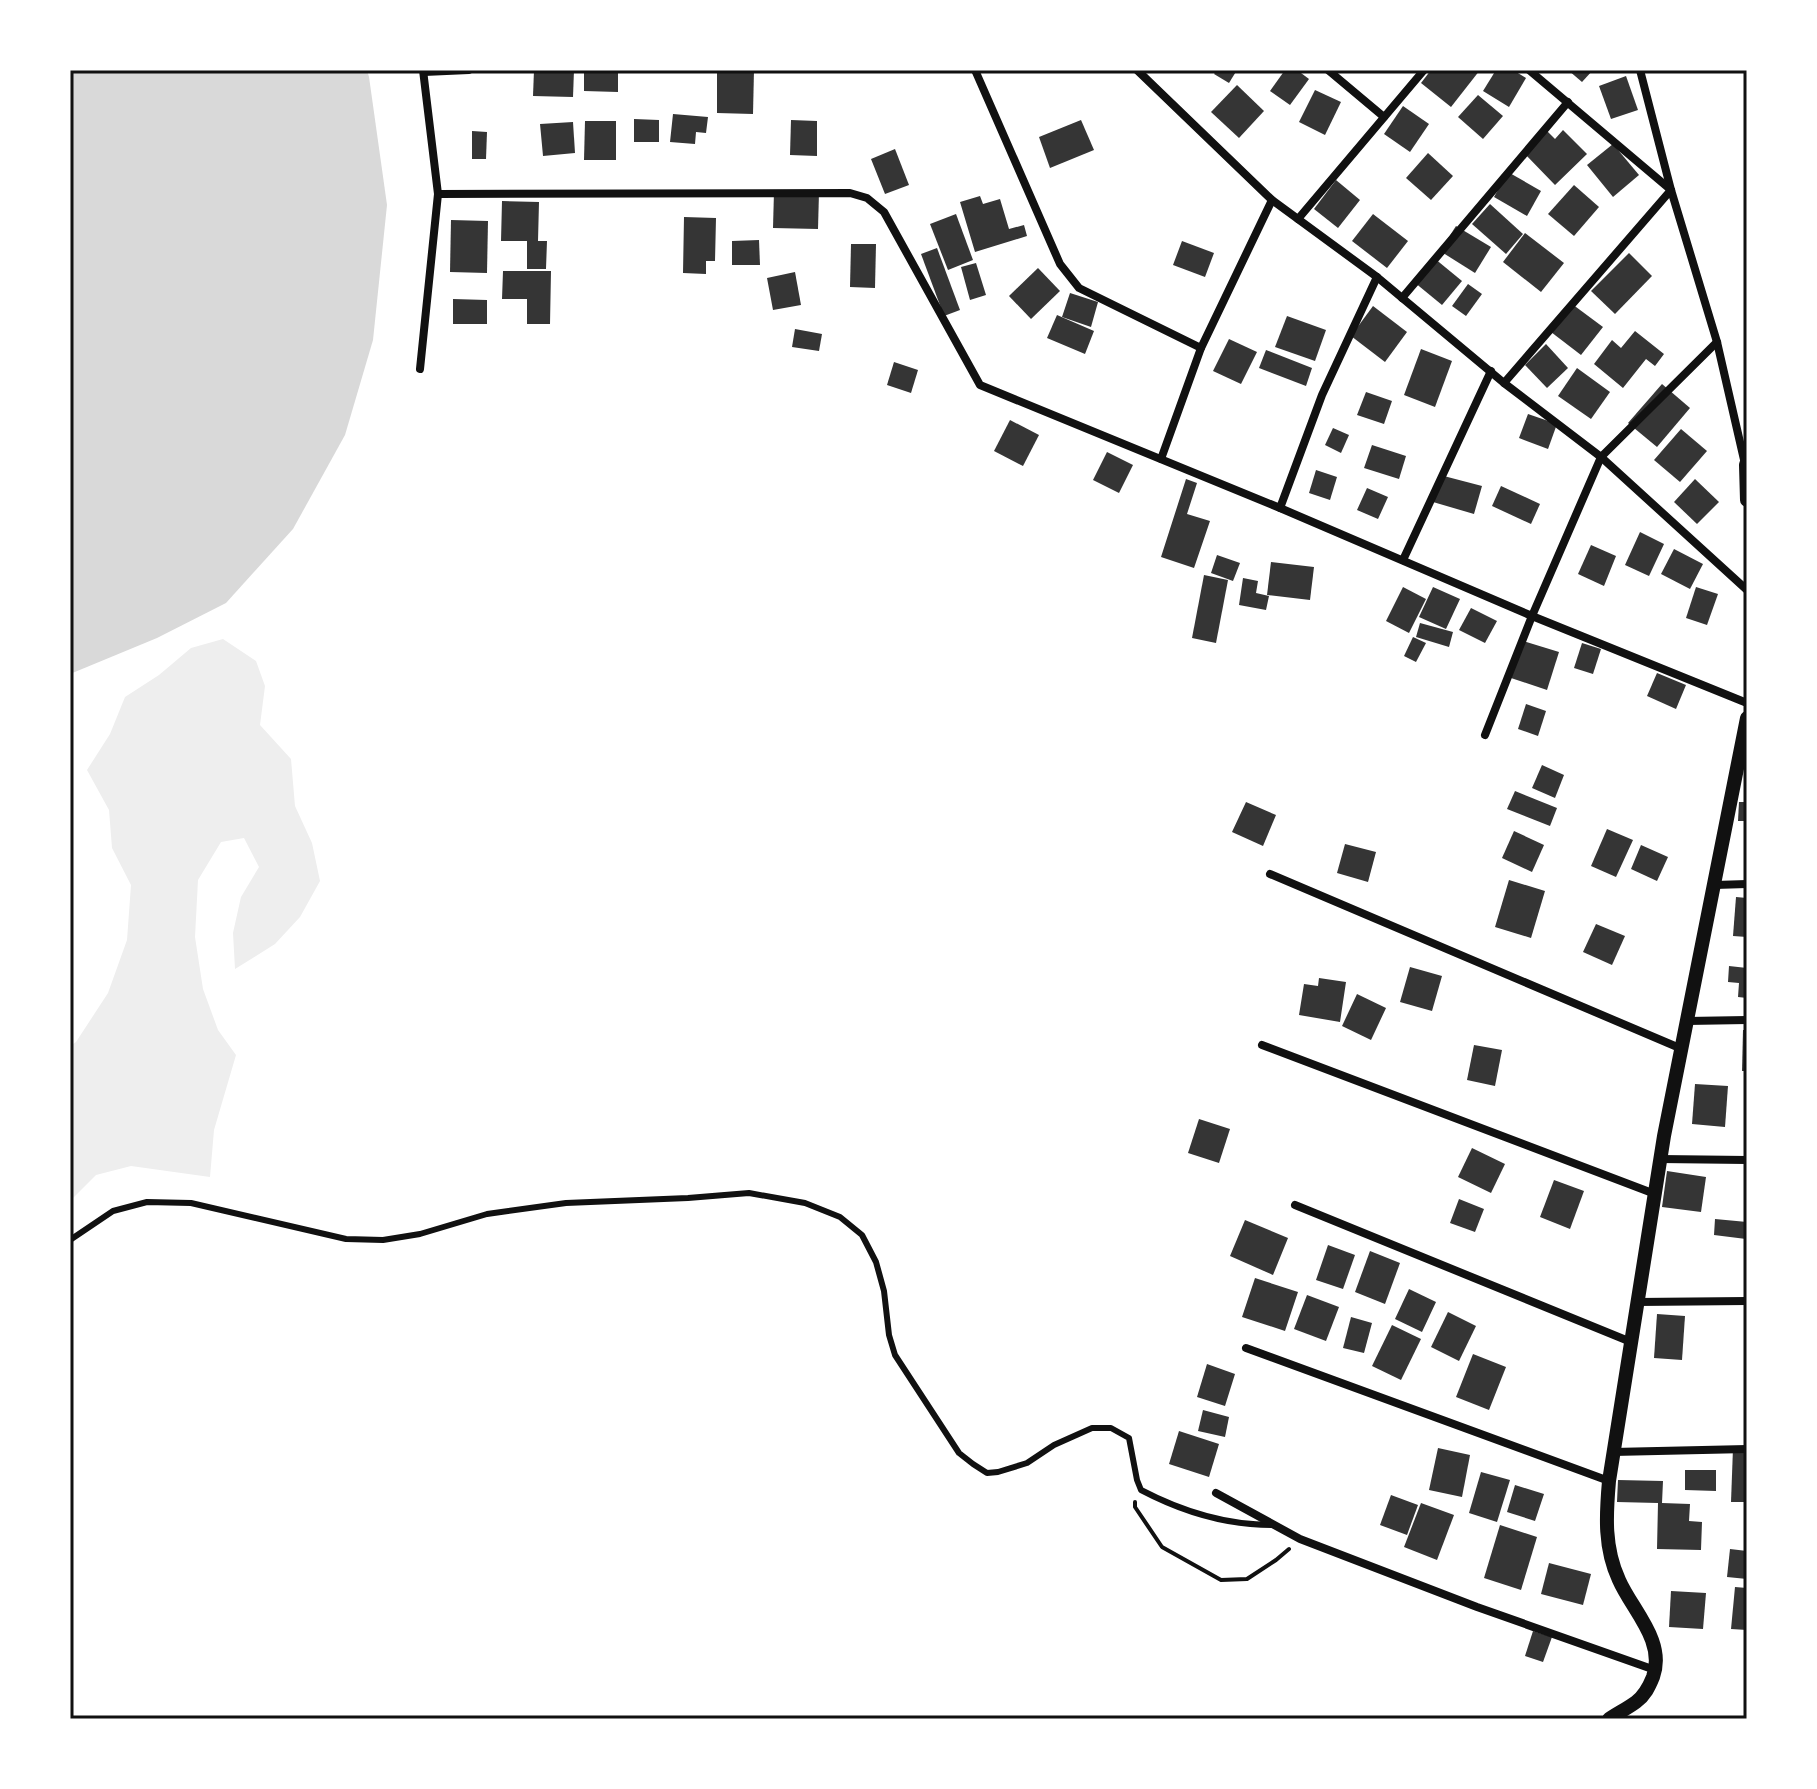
<svg xmlns="http://www.w3.org/2000/svg" width="1817" height="1789" font-family="Lato,sans-serif">
  <style>
    .green { fill: #eee }
    .water { fill: #d9d9d9 }
    .building { fill: #353535 }
    .lines { fill: none; stroke-linecap: round; stroke-linejoin: round }
    .path { stroke: #111; stroke-width: 4 }
    .service { stroke: #111; stroke-width: 6 }
    .minor { stroke: #111; stroke-width: 8 }
    .tertiary { stroke: #111; stroke-width: 14 }
    .neatline { fill: none; stroke: #111; stroke-width: 3 }
  </style>
  <rect width="100%" height="100%" fill="#fff"/>
  <!-- green -->
  <path class="green" d="M 223,639 L 256,661 L 265,686 L 260,725 L 291,759 L 295,806 L 312,843 L 320,881 L 300,917 L 275,944 L 235,969 L 233,933 L 241,897 L 259,867 L 244,838 L 221,842 L 198,880 L 195,937 L 203,989 L 218,1030 L 236,1055 L 214,1130 L 210,1177 L 131,1166 L 96,1175 L 70,1201 L 70,1046 L 76,1042 L 108,993 L 127,940 L 131,885 L 112,848 L 109,810 L 87,770 L 110,734 L 125,697 L 159,675 L 191,648 Z"/>
  <!-- water -->
  <path class="water" d="M 70,70 L 367,70 L 369,77 L 387,205 L 373,340 L 345,435 L 293,529 L 226,603 L 157,638 L 70,674 Z"/>
  <!-- building -->
  <g class="building">
    <path d="M 534,70 L 574,70 L 573,97 L 533,96 Z"/>
    <path d="M 584,70 L 618,70 L 618,92 L 584,91 Z"/>
    <path d="M 717,70 L 754,70 L 753,114 L 717,113 Z"/>
    <path d="M 1217,70 L 1237,70 L 1229,83 L 1214,74 Z"/>
    <path d="M 1285,70 L 1297,70 L 1309,79 L 1290,105 L 1270,91 Z"/>
    <path d="M 1431,70 L 1480,70 L 1451,107 L 1421,83 Z"/>
    <path d="M 1496,70 L 1513,70 L 1526,78 L 1509,107 L 1483,91 Z"/>
    <path d="M 1568,70 L 1593,70 L 1582,82 Z"/>
    <path d="M 1626,76 L 1638,110 L 1611,119 L 1599,86 Z"/>
    <path d="M 1237,85 L 1264,111 L 1239,138 L 1211,112 Z"/>
    <path d="M 1315,90 L 1341,102 L 1325,135 L 1299,122 Z"/>
    <path d="M 1478,95 L 1503,116 L 1483,139 L 1458,117 Z"/>
    <path d="M 1403,106 L 1429,124 L 1410,152 L 1384,134 Z"/>
    <path d="M 673,114 L 708,117 L 706,133 L 696,132 L 695,144 L 670,142 Z"/>
    <path d="M 634,119 L 659,120 L 659,142 L 634,142 Z"/>
    <path d="M 791,120 L 817,121 L 817,156 L 790,155 Z"/>
    <path d="M 1081,120 L 1094,150 L 1050,168 L 1039,137 Z"/>
    <path d="M 585,121 L 616,121 L 616,160 L 584,160 Z"/>
    <path d="M 573,122 L 575,153 L 543,156 L 540,124 Z"/>
    <path d="M 1563,130 L 1587,154 L 1555,185 L 1524,153 L 1547,131 L 1555,139 Z"/>
    <path d="M 472,131 L 487,132 L 486,159 L 472,159 Z"/>
    <path d="M 1613,144 L 1639,175 L 1613,197 L 1587,165 Z"/>
    <path d="M 895,149 L 909,185 L 885,194 L 871,159 Z"/>
    <path d="M 1428,153 L 1453,176 L 1431,200 L 1406,178 Z"/>
    <path d="M 1508,172 L 1541,191 L 1527,216 L 1494,197 Z"/>
    <path d="M 1336,180 L 1360,200 L 1338,228 L 1314,209 Z"/>
    <path d="M 1574,185 L 1599,207 L 1574,236 L 1548,214 Z"/>
    <path d="M 774,191 L 819,192 L 818,229 L 773,228 Z"/>
    <path d="M 980,196 L 983,204 L 1000,199 L 1009,229 L 1024,225 L 1027,236 L 975,252 L 960,202 Z"/>
    <path d="M 502,201 L 539,202 L 538,241 L 547,241 L 546,269 L 527,269 L 527,241 L 501,241 Z"/>
    <path d="M 1490,204 L 1523,234 L 1506,254 L 1472,224 Z"/>
    <path d="M 956,214 L 973,260 L 948,270 L 930,224 Z"/>
    <path d="M 1373,214 L 1408,241 L 1387,268 L 1352,241 Z"/>
    <path d="M 684,217 L 716,218 L 715,261 L 706,261 L 706,274 L 683,273 Z"/>
    <path d="M 451,220 L 488,221 L 487,273 L 450,272 Z"/>
    <path d="M 1456,226 L 1491,247 L 1475,273 L 1440,251 Z"/>
    <path d="M 1525,233 L 1564,263 L 1541,292 L 1503,262 Z"/>
    <path d="M 759,240 L 760,265 L 732,265 L 732,241 Z"/>
    <path d="M 1182,241 L 1214,253 L 1205,277 L 1173,265 Z"/>
    <path d="M 851,244 L 876,244 L 875,288 L 850,287 Z"/>
    <path d="M 937,248 L 960,310 L 944,316 L 921,254 Z"/>
    <path d="M 1629,253 L 1652,276 L 1615,314 L 1591,291 Z"/>
    <path d="M 1434,258 L 1462,281 L 1442,305 L 1414,282 Z"/>
    <path d="M 976,263 L 986,295 L 970,300 L 961,267 Z"/>
    <path d="M 1038,268 L 1060,291 L 1031,319 L 1009,296 Z"/>
    <path d="M 503,271 L 551,271 L 550,324 L 527,324 L 527,299 L 502,299 Z"/>
    <path d="M 795,272 L 801,305 L 773,310 L 767,278 Z"/>
    <path d="M 1468,284 L 1482,294 L 1466,316 L 1452,306 Z"/>
    <path d="M 1070,293 L 1098,302 L 1091,327 L 1062,317 Z"/>
    <path d="M 453,299 L 487,300 L 487,324 L 453,324 Z"/>
    <path d="M 1572,304 L 1603,327 L 1581,355 L 1551,332 Z"/>
    <path d="M 1373,306 L 1407,332 L 1385,362 L 1351,336 Z"/>
    <path d="M 1057,315 L 1094,331 L 1085,354 L 1047,338 Z"/>
    <path d="M 1287,316 L 1326,330 L 1315,361 L 1275,347 Z"/>
    <path d="M 795,329 L 822,334 L 819,351 L 792,347 Z"/>
    <path d="M 1635,331 L 1664,354 L 1655,366 L 1646,359 L 1623,388 L 1594,364 L 1612,340 L 1621,348 Z"/>
    <path d="M 1229,339 L 1257,352 L 1241,384 L 1213,371 Z"/>
    <path d="M 1546,344 L 1568,368 L 1547,388 L 1525,365 Z"/>
    <path d="M 1421,349 L 1452,361 L 1435,407 L 1404,395 Z"/>
    <path d="M 1266,350 L 1312,368 L 1306,386 L 1259,368 Z"/>
    <path d="M 894,362 L 918,370 L 911,393 L 887,385 Z"/>
    <path d="M 1577,368 L 1610,392 L 1591,419 L 1558,396 Z"/>
    <path d="M 1662,384 L 1690,408 L 1657,447 L 1628,423 Z"/>
    <path d="M 1366,392 L 1392,401 L 1384,424 L 1357,415 Z"/>
    <path d="M 1528,414 L 1557,424 L 1548,449 L 1519,438 Z"/>
    <path d="M 1010,420 L 1039,435 L 1023,466 L 994,451 Z"/>
    <path d="M 1333,428 L 1349,435 L 1341,453 L 1325,445 Z"/>
    <path d="M 1681,429 L 1707,451 L 1680,482 L 1654,460 Z"/>
    <path d="M 1372,445 L 1406,456 L 1399,479 L 1364,468 Z"/>
    <path d="M 1107,452 L 1133,465 L 1119,493 L 1093,480 Z"/>
    <path d="M 1316,470 L 1337,477 L 1330,500 L 1309,493 Z"/>
    <path d="M 1440,475 L 1482,486 L 1474,514 L 1433,502 Z"/>
    <path d="M 1186,479 L 1197,483 L 1187,514 L 1210,521 L 1194,568 L 1161,557 Z"/>
    <path d="M 1695,479 L 1719,502 L 1697,524 L 1674,502 Z"/>
    <path d="M 1501,486 L 1540,504 L 1531,524 L 1492,506 Z"/>
    <path d="M 1367,488 L 1388,497 L 1378,519 L 1357,510 Z"/>
    <path d="M 1640,532 L 1664,544 L 1649,576 L 1625,565 Z"/>
    <path d="M 1591,545 L 1616,556 L 1604,586 L 1578,574 Z"/>
    <path d="M 1674,549 L 1703,564 L 1690,589 L 1661,574 Z"/>
    <path d="M 1217,555 L 1240,563 L 1233,581 L 1211,573 Z"/>
    <path d="M 1271,562 L 1314,567 L 1310,600 L 1267,595 Z"/>
    <path d="M 1204,575 L 1228,580 L 1216,643 L 1192,638 Z"/>
    <path d="M 1243,578 L 1258,581 L 1256,593 L 1269,596 L 1266,610 L 1239,605 Z"/>
    <path d="M 1403,587 L 1426,599 L 1409,633 L 1386,621 Z"/>
    <path d="M 1433,587 L 1460,599 L 1446,629 L 1419,617 Z"/>
    <path d="M 1696,587 L 1718,594 L 1707,625 L 1686,618 Z"/>
    <path d="M 1471,608 L 1497,621 L 1485,643 L 1459,630 Z"/>
    <path d="M 1420,623 L 1453,632 L 1449,647 L 1416,637 Z"/>
    <path d="M 1413,637 L 1426,643 L 1416,662 L 1404,656 Z"/>
    <path d="M 1523,641 L 1559,652 L 1547,690 L 1511,678 Z"/>
    <path d="M 1582,643 L 1601,649 L 1593,674 L 1574,668 Z"/>
    <path d="M 1657,673 L 1686,685 L 1676,709 L 1647,696 Z"/>
    <path d="M 1526,704 L 1546,711 L 1538,736 L 1518,729 Z"/>
    <path d="M 1542,765 L 1564,775 L 1555,798 L 1532,788 Z"/>
    <path d="M 1515,791 L 1557,808 L 1550,826 L 1507,809 Z"/>
    <path d="M 1246,802 L 1276,815 L 1263,846 L 1232,832 Z"/>
    <path d="M 1739,802 L 1747,802 L 1747,821 L 1738,821 Z"/>
    <path d="M 1607,829 L 1633,840 L 1616,877 L 1591,866 Z"/>
    <path d="M 1514,831 L 1544,845 L 1532,872 L 1502,858 Z"/>
    <path d="M 1345,844 L 1376,852 L 1368,882 L 1337,873 Z"/>
    <path d="M 1641,845 L 1668,857 L 1657,881 L 1631,869 Z"/>
    <path d="M 1509,880 L 1545,891 L 1531,938 L 1495,927 Z"/>
    <path d="M 1736,897 L 1747,898 L 1747,937 L 1733,936 Z"/>
    <path d="M 1596,924 L 1625,936 L 1612,965 L 1583,952 Z"/>
    <path d="M 1729,966 L 1747,968 L 1747,998 L 1738,997 L 1739,983 L 1728,982 Z"/>
    <path d="M 1410,967 L 1442,976 L 1432,1011 L 1400,1002 Z"/>
    <path d="M 1319,978 L 1346,982 L 1340,1022 L 1299,1015 L 1304,984 L 1318,986 Z"/>
    <path d="M 1357,994 L 1386,1008 L 1371,1040 L 1342,1026 Z"/>
    <path d="M 1743,1030 L 1747,1030 L 1747,1071 L 1742,1071 Z"/>
    <path d="M 1474,1045 L 1502,1050 L 1495,1086 L 1467,1080 Z"/>
    <path d="M 1695,1084 L 1728,1086 L 1725,1127 L 1692,1124 Z"/>
    <path d="M 1199,1119 L 1230,1129 L 1219,1163 L 1188,1153 Z"/>
    <path d="M 1472,1148 L 1505,1164 L 1491,1193 L 1458,1177 Z"/>
    <path d="M 1667,1171 L 1706,1177 L 1701,1212 L 1662,1207 Z"/>
    <path d="M 1554,1180 L 1584,1191 L 1570,1229 L 1540,1217 Z"/>
    <path d="M 1459,1199 L 1484,1209 L 1475,1232 L 1450,1223 Z"/>
    <path d="M 1715,1219 L 1747,1222 L 1746,1239 L 1714,1235 Z"/>
    <path d="M 1245,1220 L 1288,1238 L 1273,1275 L 1230,1256 Z"/>
    <path d="M 1328,1245 L 1355,1255 L 1343,1289 L 1316,1280 Z"/>
    <path d="M 1370,1251 L 1400,1263 L 1385,1304 L 1355,1292 Z"/>
    <path d="M 1255,1278 L 1298,1292 L 1285,1331 L 1242,1317 Z"/>
    <path d="M 1409,1289 L 1436,1302 L 1422,1332 L 1395,1319 Z"/>
    <path d="M 1307,1295 L 1339,1307 L 1326,1341 L 1294,1329 Z"/>
    <path d="M 1448,1312 L 1476,1326 L 1459,1361 L 1431,1347 Z"/>
    <path d="M 1657,1314 L 1685,1316 L 1682,1360 L 1654,1358 Z"/>
    <path d="M 1351,1317 L 1372,1323 L 1364,1353 L 1343,1348 Z"/>
    <path d="M 1392,1325 L 1421,1339 L 1401,1380 L 1372,1366 Z"/>
    <path d="M 1473,1354 L 1506,1367 L 1489,1410 L 1456,1397 Z"/>
    <path d="M 1207,1364 L 1235,1374 L 1225,1406 L 1197,1397 Z"/>
    <path d="M 1203,1410 L 1229,1417 L 1225,1437 L 1198,1431 Z"/>
    <path d="M 1179,1431 L 1219,1444 L 1209,1477 L 1169,1464 Z"/>
    <path d="M 1438,1448 L 1470,1455 L 1462,1497 L 1429,1490 Z"/>
    <path d="M 1733,1448 L 1747,1448 L 1747,1502 L 1731,1502 Z"/>
    <path d="M 1685,1470 L 1716,1470 L 1716,1491 L 1685,1490 Z"/>
    <path d="M 1481,1472 L 1510,1480 L 1497,1522 L 1469,1513 Z"/>
    <path d="M 1618,1480 L 1663,1481 L 1662,1503 L 1690,1504 L 1689,1521 L 1702,1522 L 1701,1550 L 1657,1549 L 1658,1503 L 1617,1502 Z"/>
    <path d="M 1515,1485 L 1544,1494 L 1535,1521 L 1507,1512 Z"/>
    <path d="M 1391,1495 L 1418,1505 L 1407,1535 L 1380,1525 Z"/>
    <path d="M 1421,1503 L 1454,1515 L 1437,1560 L 1404,1547 Z"/>
    <path d="M 1500,1525 L 1537,1537 L 1521,1590 L 1484,1578 Z"/>
    <path d="M 1730,1549 L 1747,1551 L 1747,1579 L 1727,1577 Z"/>
    <path d="M 1549,1563 L 1591,1574 L 1583,1605 L 1541,1594 Z"/>
    <path d="M 1735,1587 L 1747,1588 L 1747,1630 L 1731,1629 Z"/>
    <path d="M 1671,1591 L 1706,1593 L 1703,1629 L 1669,1627 Z"/>
    <path d="M 1533,1631 L 1552,1637 L 1543,1662 L 1525,1656 Z"/>
  </g>
  <g class="lines">
    <!-- path -->
    <path class="path" d="M 1135,1502 L 1135,1507 L 1162,1547 L 1221,1580 L 1247,1579 L 1276,1560 L 1289,1549"/>
    <!-- service -->
    <path class="service" d="M 70,1240 L 113,1211 L 147,1202 L 191,1203 L 346,1239 L 383,1240 L 420,1234 L 487,1214 L 566,1203 L 688,1198 L 749,1193 L 805,1203 L 840,1217 L 862,1235 L 876,1262 L 884,1291 L 889,1335 L 895,1355 L 959,1453 L 973,1464 L 987,1473 L 998,1472 L 1027,1463 L 1054,1445 L 1092,1428 L 1111,1428 L 1129,1438 L 1137,1480 L 1141,1490 C 1181,1511 1227,1525 1272,1525"/>
    <!-- minor -->
    <g class="minor">
      <path d="M 975,70 L 1060,264 L 1079,288 L 1201,348"/>
      <path d="M 1137,70 L 1272,200 L 1377,277 L 1504,383 L 1601,457 L 1747,590"/>
      <path d="M 1328,70 L 1384,117"/>
      <path d="M 1640,70 L 1671,190 L 1717,342 L 1745,464"/>
      <path d="M 424,72 L 469,70"/>
      <path d="M 438,194 L 850,193 L 867,198 L 884,212 L 980,385 L 1280,508 L 1532,616 L 1747,703"/>
      <path d="M 1298,219 L 1424,70"/>
      <path d="M 1402,298 L 1568,102"/>
      <path d="M 420,369 L 438,194 L 423,70"/>
      <path d="M 1504,383 L 1671,190 L 1529,70"/>
      <path d="M 1161,459 L 1201,348 L 1272,200"/>
      <path d="M 1280,508 L 1322,395 L 1377,277"/>
      <path d="M 1403,560 L 1491,371"/>
      <path d="M 1485,735 L 1532,616 L 1601,457 L 1717,342"/>
      <path d="M 1270,874 L 1682,1049"/>
      <path d="M 1715,885 L 1747,884"/>
      <path d="M 1687,1021 L 1747,1020"/>
      <path d="M 1262,1045 L 1655,1194"/>
      <path d="M 1660,1159 L 1747,1160"/>
      <path d="M 1295,1205 L 1631,1342"/>
      <path d="M 1637,1302 L 1747,1301"/>
      <path d="M 1246,1348 L 1609,1481"/>
      <path d="M 1613,1452 L 1747,1449"/>
      <path d="M 1216,1493 L 1300,1539 L 1477,1607 L 1655,1670"/>
    </g>
    <!-- tertiary -->
    <g class="tertiary">
      <path d="M 1747,462 L 1746,465 L 1747,500"/>
      <path d="M 1609,1719 C 1618,1713 1628,1708 1636,1702 C 1645,1695 1649,1687 1653,1677 C 1666,1641 1632,1610 1619,1580 C 1604,1548 1606,1515 1609,1481 L 1664,1136 L 1747,718"/>
    </g>
  </g>
  <!-- border -->
  <rect width="1817" height="1789" fill="none" stroke="#ffffff" stroke-width="144"/>
  <rect x="72" y="72" width="1673" height="1645" class="neatline"/>
</svg>
